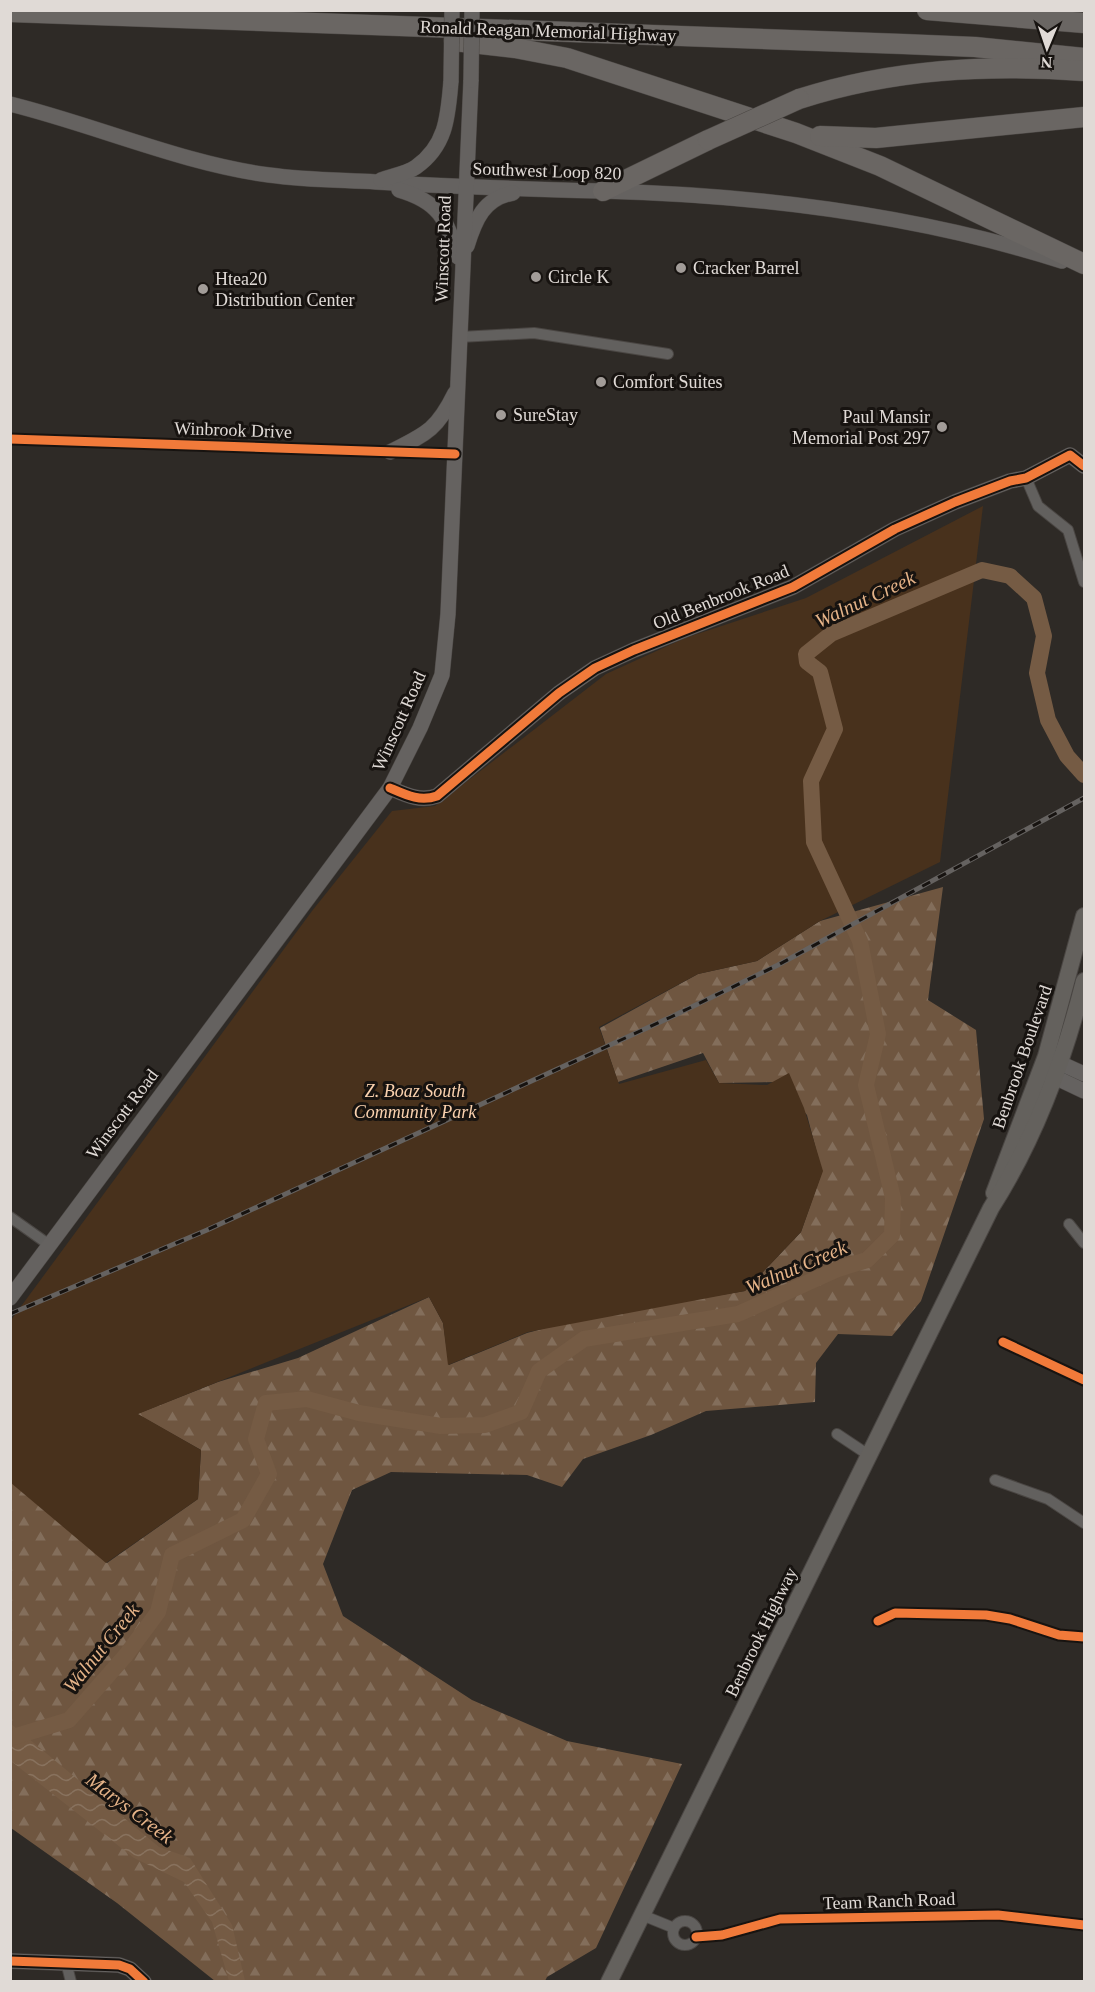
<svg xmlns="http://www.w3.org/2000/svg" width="1095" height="1992" font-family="Georgia,serif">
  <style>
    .forest { fill: url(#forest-firs) }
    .green { fill: #48311c }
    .water { fill: url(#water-waves) }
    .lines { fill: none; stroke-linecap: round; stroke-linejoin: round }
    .river { stroke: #755b44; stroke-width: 16 }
    .street-casing { stroke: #4a4643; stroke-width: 12 }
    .secondary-casing { stroke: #4a4643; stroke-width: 16 }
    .primary-casing { stroke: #4a4643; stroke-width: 18 }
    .highway-casing { stroke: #4a4643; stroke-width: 21 }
    .street { stroke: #62605e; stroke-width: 10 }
    .secondary { stroke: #656260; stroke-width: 15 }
    .primary { stroke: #64615d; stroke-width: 16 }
    .highway { stroke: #6a6663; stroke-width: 20 }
    .rail-casing { stroke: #656260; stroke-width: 5 }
    .rail { stroke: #171310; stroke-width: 3; stroke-dasharray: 9; stroke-linecap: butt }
    .secondary-bridge-casing { stroke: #4a4643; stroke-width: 16; stroke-linecap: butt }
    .highway-bridge-casing { stroke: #4a4643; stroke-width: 21; stroke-linecap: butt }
    .secondary-bridge { stroke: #656260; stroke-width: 15 }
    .highway-bridge { stroke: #6a6663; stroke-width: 20 }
    .cycleway-casing { stroke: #171310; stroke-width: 13 }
    .cycleway { stroke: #f17a3a; stroke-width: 9 }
    .poi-dot { fill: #a29c98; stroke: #171310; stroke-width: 2 }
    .labels { text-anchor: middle; stroke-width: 6; stroke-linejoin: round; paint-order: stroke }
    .street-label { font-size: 18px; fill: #e0dad6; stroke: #171310 }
    .poi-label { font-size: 18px; fill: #e0dad6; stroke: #171310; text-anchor: start }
    .park-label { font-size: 18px; font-style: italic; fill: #fad1ae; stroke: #171310 }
    .water-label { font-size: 20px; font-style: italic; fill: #e5b388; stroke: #171310 }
  </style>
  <defs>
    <pattern id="forest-firs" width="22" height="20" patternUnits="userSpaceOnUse" patternTransform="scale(1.5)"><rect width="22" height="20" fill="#6f5640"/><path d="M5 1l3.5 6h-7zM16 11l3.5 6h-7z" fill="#836e5b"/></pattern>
    <pattern id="water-waves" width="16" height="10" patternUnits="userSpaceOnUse" patternTransform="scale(1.5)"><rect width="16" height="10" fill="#755b44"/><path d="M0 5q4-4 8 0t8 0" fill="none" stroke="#88725e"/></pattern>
  </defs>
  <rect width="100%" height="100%" fill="#2e2a26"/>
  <!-- forest -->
  <path class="forest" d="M 943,887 L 928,1000 L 976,1030 L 984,1119 L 921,1301 L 892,1336 L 838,1334 L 816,1363 L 815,1402 L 706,1411 L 651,1435 L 583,1459 L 562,1487 L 527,1475 L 391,1472 L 352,1490 L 323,1564 L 343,1616 L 472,1700 L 567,1741 L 682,1764 L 596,1948 L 547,1977 L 545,1981 L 215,1981 L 117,1903 L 11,1828 L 11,1477 L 107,1563 L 198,1499 L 201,1450 L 137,1414 L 218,1382 L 298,1358 L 429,1297 L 443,1323 L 449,1365 L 527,1333 L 583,1318 L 745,1291 L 801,1232 L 822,1172 L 807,1115 L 779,1082 L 719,1083 L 703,1053 L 618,1082 L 600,1028 L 698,974 L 757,961 L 820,921 Z"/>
  <!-- green -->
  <path class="green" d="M 983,506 L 940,862 L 820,921 L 757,961 L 698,974 L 599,1027 L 619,1084 L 706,1060 L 719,1083 L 767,1085 L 789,1073 L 804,1108 L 823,1171 L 801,1232 L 745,1291 L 528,1332 L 448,1365 L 443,1323 L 429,1297 L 138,1414 L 201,1450 L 198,1499 L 106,1563 L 11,1483 L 11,1320 L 312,911 L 392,811 L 435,806 L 606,674 L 685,638 L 806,598 Z"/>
  <!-- water -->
  <path class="water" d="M 11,1724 L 159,1847 L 190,1858 L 232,1925 L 245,1981 L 229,1981 L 212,1922 L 184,1882 L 134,1858 L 11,1761 Z"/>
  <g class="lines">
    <!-- river -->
    <path class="river" d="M 10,1738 L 69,1720 L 126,1655 L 158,1612 L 172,1555 L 243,1520 L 269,1474 L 256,1439 L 266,1403 L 307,1399 L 359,1413 L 441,1426 L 485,1425 L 521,1412 L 539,1371 L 584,1339 L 738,1314 L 838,1269 L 867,1260 L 892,1235 L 893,1198 L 866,1085 L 878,1034 L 860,941 L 814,842 L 811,781 L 835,729 L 820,672 L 807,662 L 806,654 L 831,634 L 982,570 L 1010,576 L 1034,598 L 1044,636 L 1037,673 L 1048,720 L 1067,756 L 1084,775"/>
    <!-- street casing -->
    <g class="street-casing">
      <g id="street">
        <path d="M 460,337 L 534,333 L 668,354"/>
        <path d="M 10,439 L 455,454"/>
        <path d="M 1026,478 L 1038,506 L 1068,530 L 1084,582"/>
        <path d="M 10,1217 L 48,1244"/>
        <path d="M 1069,1224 L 1084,1243"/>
        <path d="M 1003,1342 L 1084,1380"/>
        <path d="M 837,1434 L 870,1456"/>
        <path d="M 995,1480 L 1048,1499 L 1084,1523"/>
        <path d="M 878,1621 L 895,1613 L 986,1615 L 1010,1619 L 1059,1635 L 1084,1637"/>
        <path d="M 642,1915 L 674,1928"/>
        <circle cx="685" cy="1933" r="12"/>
        <path d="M 696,1937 L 722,1935 L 780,1919 L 998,1915 L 1084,1925"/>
        <path d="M 66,1962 L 71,1982"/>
      </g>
    </g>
    <!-- secondary casing -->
    <g class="secondary-casing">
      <g id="secondary">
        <path d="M 10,104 C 95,125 184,164 269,175 C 305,180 341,180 376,182 C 452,187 526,189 602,191 C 758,195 913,214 1062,261"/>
        <path d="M 381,180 C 391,176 406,174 416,167 C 447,145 448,115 451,81"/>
        <path d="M 399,190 C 440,202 446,219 458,257"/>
        <path d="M 467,246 C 475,220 484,198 513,193"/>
        <path d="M 390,452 C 426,434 437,430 455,393"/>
        <path d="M 390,788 C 406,795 420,802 437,796 L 559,693 L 595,668 L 634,650 L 793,587 L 895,529 L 955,502 L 1010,481 L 1026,478 L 1070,455 L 1084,466"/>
        <path d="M 1049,1058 L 1084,1074"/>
        <path d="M 1044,1072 L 1084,1091"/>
        <path d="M 10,1298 L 390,788 L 420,728 L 442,675 L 448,614 L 471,80"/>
        <path d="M 10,1961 L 119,1965 L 130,1969 L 144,1982"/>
      </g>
    </g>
    <!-- primary casing -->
    <g class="primary-casing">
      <g id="primary">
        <path d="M 994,1193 L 1046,1056 L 1084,916"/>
        <path d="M 609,1982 L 991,1208 C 1035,1139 1064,1060 1084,981"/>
      </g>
    </g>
    <!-- highway casing -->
    <g class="highway-casing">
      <g id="highway">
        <path d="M 927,10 L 1084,23"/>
        <path d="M 10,12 L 903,44 L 975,47 L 1084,58"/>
        <path d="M 454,41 L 515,48 L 567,58 L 796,133 L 880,166 L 1084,264"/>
        <path d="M 799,99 C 893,69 987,64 1084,71"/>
        <path d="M 820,136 L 876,138 L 1084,117"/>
        <path d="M 603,191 L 708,140"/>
      </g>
    </g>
    <!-- street -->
    <use href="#street" class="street"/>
    <!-- secondary -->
    <use href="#secondary" class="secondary"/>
    <!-- primary -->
    <use href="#primary" class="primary"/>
    <!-- highway -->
    <use href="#highway" class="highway"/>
    <!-- rail casing -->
    <g class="rail-casing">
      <path id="rail" d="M 10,1314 L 207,1230 L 671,1017 L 778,965 L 1084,798"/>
    </g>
    <!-- rail -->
    <use href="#rail" class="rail"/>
    <!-- secondary-bridge casing -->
    <g class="secondary-bridge-casing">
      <g id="secondary-bridge">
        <path d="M 471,80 L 472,10"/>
        <path d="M 451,81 L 452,10"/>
      </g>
    </g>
    <!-- highway-bridge casing -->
    <g class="highway-bridge-casing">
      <path id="highway-bridge" d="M 708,140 L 799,99"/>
    </g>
    <!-- secondary-bridge -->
    <use href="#secondary-bridge" class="secondary-bridge"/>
    <!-- highway-bridge -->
    <use href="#highway-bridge" class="highway-bridge"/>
    <!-- cycleway casing -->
    <g class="cycleway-casing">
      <g id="cycleway">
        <path d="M 10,439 L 455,454"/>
        <path d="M 390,788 C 406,795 420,802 437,796 L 559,693 L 595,668 L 634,650 L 793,587 L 895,529 L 955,502 L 1010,481 L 1026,478 L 1070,455 L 1084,466"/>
        <path d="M 1003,1342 L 1084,1380"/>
        <path d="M 878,1621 L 895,1613 L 986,1615 L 1010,1619 L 1059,1635 L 1084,1637"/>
        <path d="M 696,1937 L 722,1935 L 780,1919 L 998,1915 L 1084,1925"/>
        <path d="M 10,1961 L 119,1965 L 130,1969 L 144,1982"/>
      </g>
    </g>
    <!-- cycleway -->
    <use href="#cycleway" class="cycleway"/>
  </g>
  <!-- markers -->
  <g class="poi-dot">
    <circle cx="681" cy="268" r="6"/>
    <circle cx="536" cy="277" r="6"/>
    <circle cx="203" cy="289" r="6"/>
    <circle cx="601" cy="382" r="6"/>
    <circle cx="501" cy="415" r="6"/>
    <circle cx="942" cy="427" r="6"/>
  </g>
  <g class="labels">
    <!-- street labels -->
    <g class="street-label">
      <text transform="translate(548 31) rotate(2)" y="6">Ronald Reagan Memorial Highway</text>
      <text transform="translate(547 171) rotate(2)" y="6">Southwest Loop 820</text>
      <text transform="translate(443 249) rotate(-88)" y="6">Winscott Road</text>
      <text transform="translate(233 430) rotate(2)" y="6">Winbrook Drive</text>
      <text transform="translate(721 597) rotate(-22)" y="6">Old Benbrook Road</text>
      <text transform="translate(399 721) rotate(-66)" y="6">Winscott Road</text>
      <text transform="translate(1022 1057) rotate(-71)" y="6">Benbrook Boulevard</text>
      <text transform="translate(122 1114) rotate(-53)" y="6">Winscott Road</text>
      <text transform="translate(761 1632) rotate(-64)" y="6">Benbrook Highway</text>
      <text transform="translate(889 1901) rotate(-2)" y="6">Team Ranch Road</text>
    </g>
    <!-- poi labels -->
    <g class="poi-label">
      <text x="693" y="274">Cracker Barrel</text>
      <text x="548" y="283">Circle K</text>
      <text x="215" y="285">Htea20<tspan x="215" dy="21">Distribution Center</tspan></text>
      <text x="613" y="388">Comfort Suites</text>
      <text x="513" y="421">SureStay</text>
      <text x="930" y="423" text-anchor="end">Paul Mansir<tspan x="930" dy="21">Memorial Post 297</tspan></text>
    </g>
    <!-- park labels -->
    <g class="park-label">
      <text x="415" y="1097">Z. Boaz South<tspan x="415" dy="21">Community Park</tspan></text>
    </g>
    <!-- water labels -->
    <g class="water-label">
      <text transform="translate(865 599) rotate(-25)" y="7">Walnut Creek</text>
      <text transform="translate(796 1267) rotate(-23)" y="7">Walnut Creek</text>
      <text transform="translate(101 1648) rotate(-51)" y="7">Walnut Creek</text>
      <text transform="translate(130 1808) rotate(37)" y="7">Marys Creek</text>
    </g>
  </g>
  <!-- border -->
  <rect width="1095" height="1992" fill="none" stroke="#e0dad6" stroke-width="24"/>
  <!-- north arrow -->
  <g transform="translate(1047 48) rotate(182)" stroke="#171310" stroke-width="4.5" paint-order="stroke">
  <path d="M0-4.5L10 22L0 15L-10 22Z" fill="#e0dad6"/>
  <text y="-9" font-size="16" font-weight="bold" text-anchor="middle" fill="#e0dad6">N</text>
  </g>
</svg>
